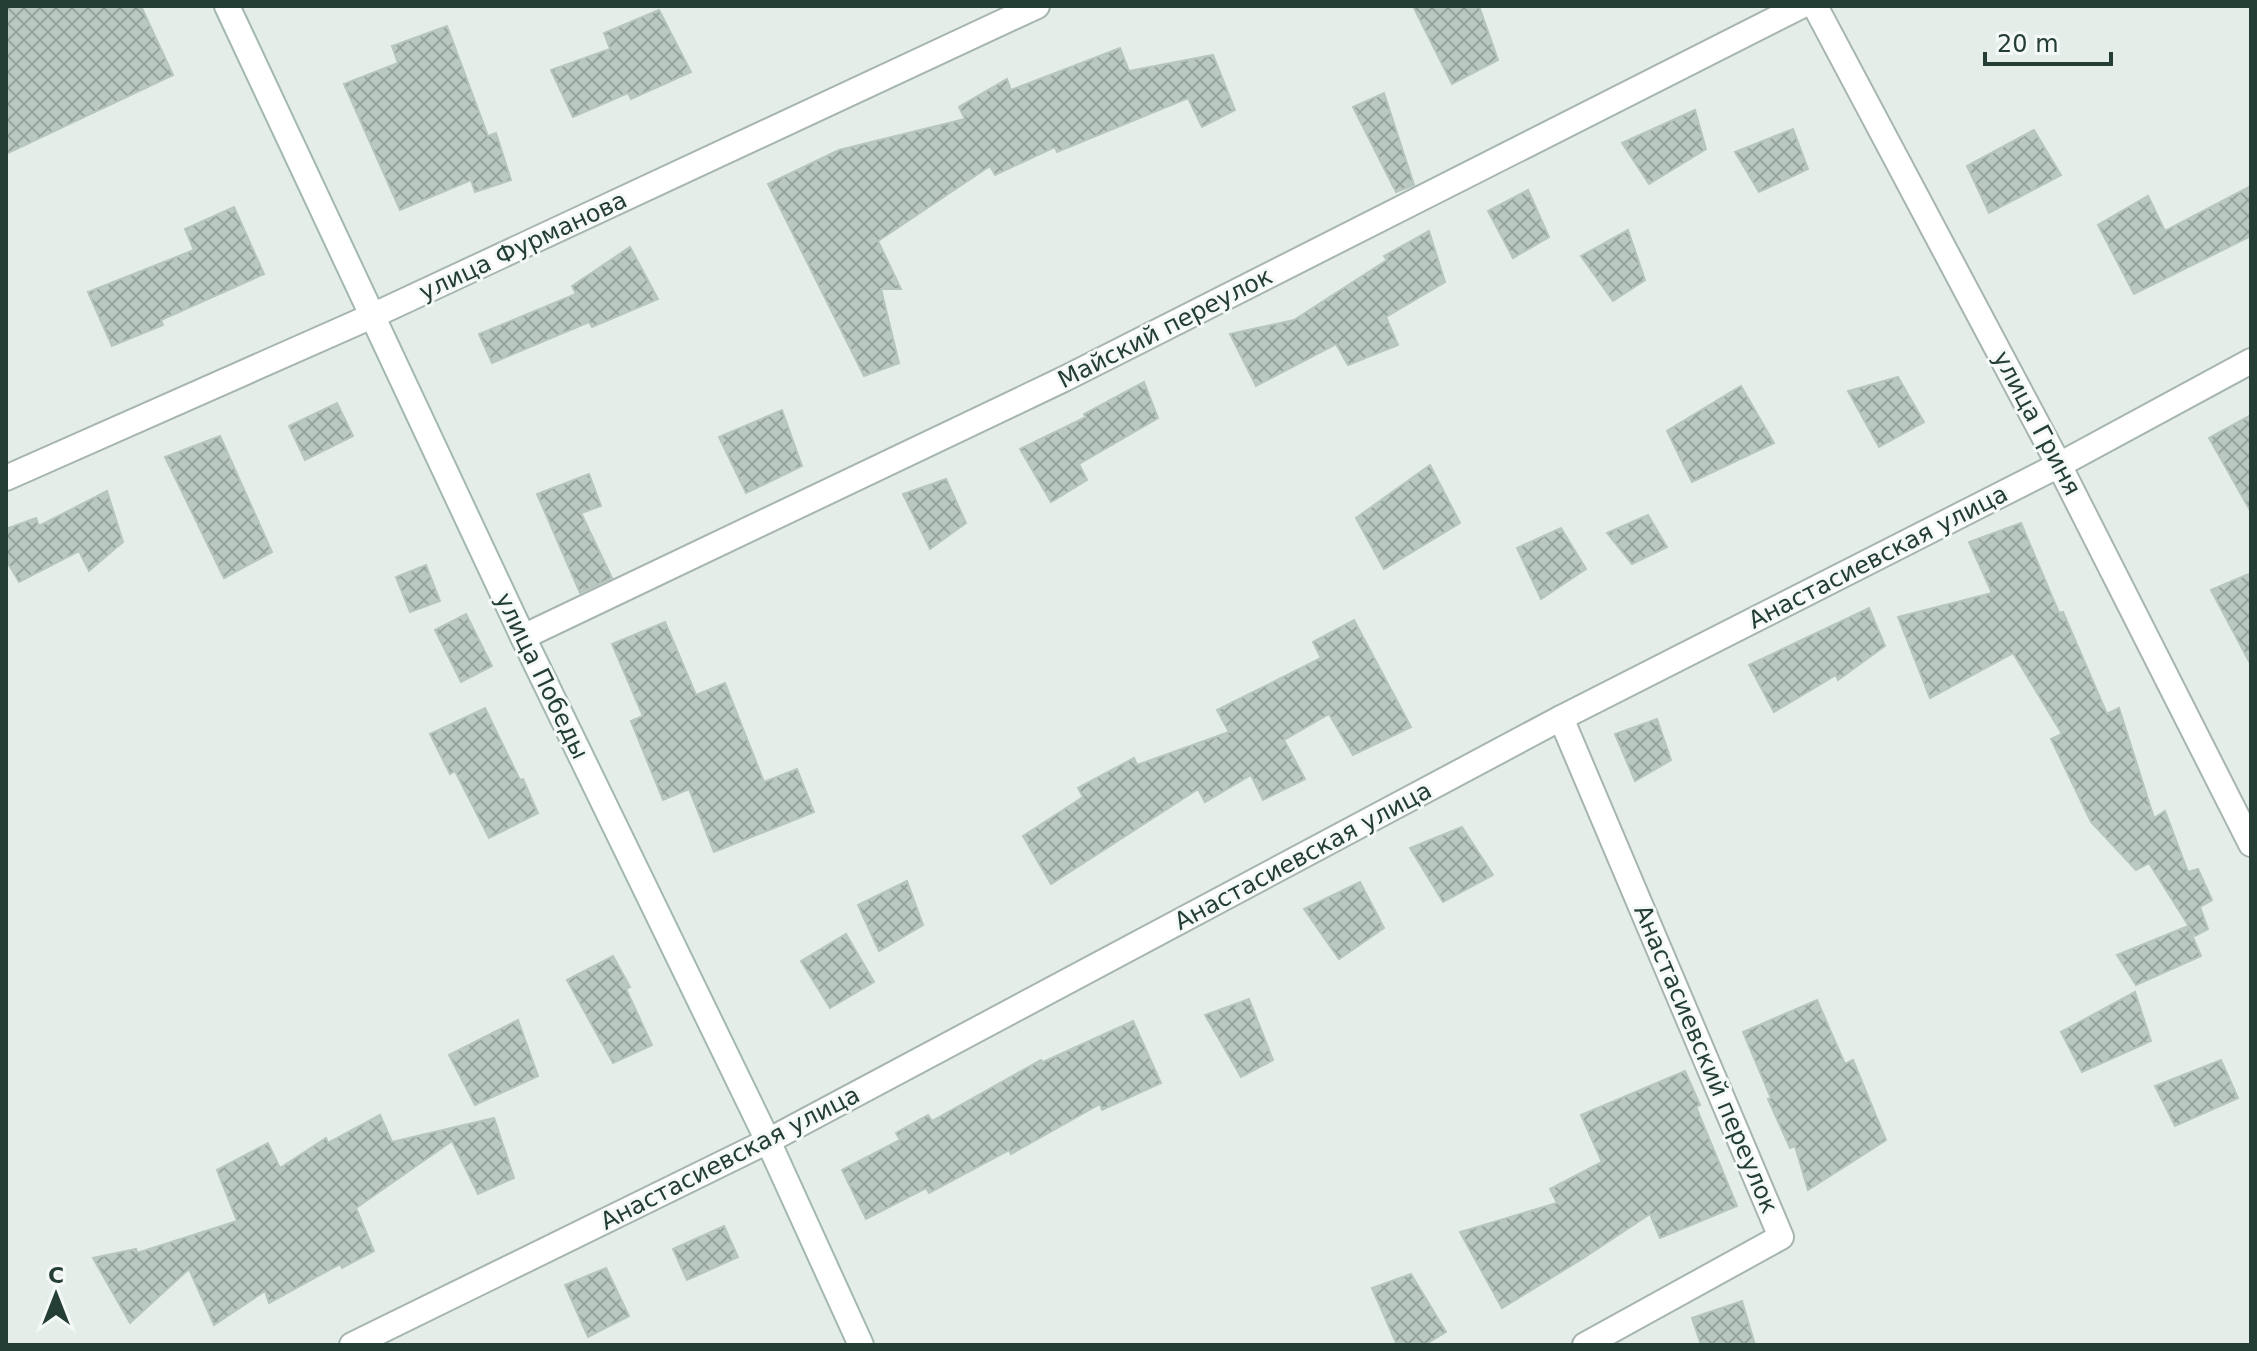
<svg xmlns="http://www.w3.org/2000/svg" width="2257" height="1351" font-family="'DejaVu Sans',sans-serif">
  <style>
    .building { fill: url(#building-cross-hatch); stroke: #b6c6bf; stroke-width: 2 }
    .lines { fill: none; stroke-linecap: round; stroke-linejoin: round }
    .street-casing { stroke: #a7b5af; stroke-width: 28 }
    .secondary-casing { stroke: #a3b8af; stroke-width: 28 }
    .street { stroke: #fff; stroke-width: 24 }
    .secondary { stroke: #fff; stroke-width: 24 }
    .labels { text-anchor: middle; stroke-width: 6; stroke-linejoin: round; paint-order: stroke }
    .street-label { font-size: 24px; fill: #243e35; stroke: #f4f9f7 }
  </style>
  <defs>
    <pattern id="building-cross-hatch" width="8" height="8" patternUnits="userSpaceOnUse" patternTransform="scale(2)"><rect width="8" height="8" fill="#b9c8c1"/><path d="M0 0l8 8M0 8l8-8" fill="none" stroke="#96a49e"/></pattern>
  </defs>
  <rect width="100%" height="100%" fill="#e4ede8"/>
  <!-- building -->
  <g class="building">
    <path d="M 6,6 L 141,6 L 173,75 L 6,154 Z"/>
    <path d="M 1413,6 L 1479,6 L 1498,60 L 1452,84 Z"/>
    <path d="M 659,10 L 691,72 L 631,99 L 628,93 L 573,117 L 551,70 L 610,49 L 604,33 Z"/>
    <path d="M 447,26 L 488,136 L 496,133 L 511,180 L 475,192 L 471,180 L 400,210 L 344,84 L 398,63 L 392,46 Z"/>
    <path d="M 1120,48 L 1129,71 L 1213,55 L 1235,110 L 1202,127 L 1188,98 L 1057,152 L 1055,147 L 995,175 L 990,166 L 878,241 L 901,289 L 881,289 L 899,363 L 864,376 L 768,184 L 839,150 L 965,119 L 959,107 L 1007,79 L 1011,90 Z"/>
    <path d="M 1384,93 L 1414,185 L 1396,192 L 1353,107 Z"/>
    <path d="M 1695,110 L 1706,149 L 1649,184 L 1622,143 Z"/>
    <path d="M 1793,129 L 1808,169 L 1759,192 L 1735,152 Z"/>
    <path d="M 2034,130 L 2061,175 L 1989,213 L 1967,166 Z"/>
    <path d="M 2251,186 L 2251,236 L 2134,294 L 2098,225 L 2148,196 L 2165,231 Z"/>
    <path d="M 1528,190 L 1549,237 L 1513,258 L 1488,211 Z"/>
    <path d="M 234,207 L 264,274 L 161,320 L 163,325 L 112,346 L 88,292 L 194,250 L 185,229 Z"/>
    <path d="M 1628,230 L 1645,280 L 1613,301 L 1581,256 Z"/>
    <path d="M 1429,231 L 1445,282 L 1386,317 L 1398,345 L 1348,365 L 1336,344 L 1256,386 L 1230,334 L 1294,320 L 1387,260 L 1384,256 Z"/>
    <path d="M 630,247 L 658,299 L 592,327 L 589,322 L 492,363 L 479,334 L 576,294 L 572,286 Z"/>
    <path d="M 1898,377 L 1924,422 L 1879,447 L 1848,391 Z"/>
    <path d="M 1144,382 L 1158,418 L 1079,464 L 1087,480 L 1051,502 L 1020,449 L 1086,417 L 1084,414 Z"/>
    <path d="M 1741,386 L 1774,443 L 1692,482 L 1667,431 Z"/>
    <path d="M 337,403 L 353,436 L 305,460 L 289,426 Z"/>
    <path d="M 782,410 L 802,466 L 746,493 L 719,437 Z"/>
    <path d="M 2251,415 L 2251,512 L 2209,438 Z"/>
    <path d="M 220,436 L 272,552 L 224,578 L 165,457 Z"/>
    <path d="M 1430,465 L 1460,523 L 1384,569 L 1356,518 Z"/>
    <path d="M 589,474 L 601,506 L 581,513 L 612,578 L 580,593 L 537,494 Z"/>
    <path d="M 946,479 L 966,523 L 930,549 L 903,494 Z"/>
    <path d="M 107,491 L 123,542 L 89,571 L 79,551 L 19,582 L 6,560 L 6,529 L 36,518 L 39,526 Z"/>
    <path d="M 1648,515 L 1667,547 L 1632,564 L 1607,533 Z"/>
    <path d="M 2021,523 L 2059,613 L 2063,612 L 2107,714 L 2119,708 L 2154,818 L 2165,811 L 2188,872 L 2198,869 L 2212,900 L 2200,907 L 2208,929 L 2195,936 L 2149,863 L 2136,870 L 2091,822 L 2051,739 L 2062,734 L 2013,653 L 1930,698 L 1898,617 L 1992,593 L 1969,542 Z"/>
    <path d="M 1561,528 L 1586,569 L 1541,599 L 1517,548 Z"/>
    <path d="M 426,565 L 440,601 L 410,612 L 396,577 Z"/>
    <path d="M 2251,573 L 2251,665 L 2211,590 Z"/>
    <path d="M 1869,608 L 1885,646 L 1838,680 L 1836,675 L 1774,712 L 1749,665 Z"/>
    <path d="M 466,614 L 492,666 L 461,682 L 435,630 Z"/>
    <path d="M 1354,620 L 1411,727 L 1353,755 L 1329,714 L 1284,740 L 1305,779 L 1263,800 L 1251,775 L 1205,802 L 1198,789 L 1051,884 L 1023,836 L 1083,797 L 1078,788 L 1134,758 L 1137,765 L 1229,732 L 1217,710 L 1321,658 L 1313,642 Z"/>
    <path d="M 665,622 L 696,695 L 725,683 L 764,782 L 797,769 L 814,812 L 714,852 L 689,789 L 663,800 L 631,721 L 643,716 L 612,644 Z"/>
    <path d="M 485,708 L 520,780 L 523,779 L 538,813 L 489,838 L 455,771 L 450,774 L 430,734 Z"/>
    <path d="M 1657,719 L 1671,760 L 1635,781 L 1615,734 Z"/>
    <path d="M 1462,827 L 1493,875 L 1443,902 L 1410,848 Z"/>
    <path d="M 907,881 L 923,925 L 879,951 L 858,905 Z"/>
    <path d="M 1360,882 L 1384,928 L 1339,959 L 1304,909 Z"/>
    <path d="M 2188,926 L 2201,956 L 2136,985 L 2117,955 Z"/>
    <path d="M 846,934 L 874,982 L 830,1008 L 801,961 Z"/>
    <path d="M 613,956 L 630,987 L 626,989 L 652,1045 L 613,1063 L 567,980 Z"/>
    <path d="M 2135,992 L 2151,1041 L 2082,1072 L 2061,1032 Z"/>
    <path d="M 1249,999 L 1273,1060 L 1241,1077 L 1205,1015 Z"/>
    <path d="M 1817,1000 L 1845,1064 L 1853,1060 L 1886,1140 L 1808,1190 L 1795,1146 L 1790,1148 L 1768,1099 L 1771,1098 L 1743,1032 Z"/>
    <path d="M 518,1020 L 538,1076 L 475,1105 L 449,1055 Z"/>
    <path d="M 1133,1021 L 1161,1083 L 1102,1110 L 1100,1104 L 1011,1154 L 1009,1150 L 929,1193 L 926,1188 L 866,1219 L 842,1170 L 900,1140 L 896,1133 L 928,1115 L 932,1121 L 1041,1060 L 1043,1062 Z"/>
    <path d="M 2221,1060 L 2238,1098 L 2175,1126 L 2155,1086 Z"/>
    <path d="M 1685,1071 L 1700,1105 L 1696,1107 L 1737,1206 L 1660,1238 L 1650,1214 L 1582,1259 L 1502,1308 L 1460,1232 L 1557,1203 L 1550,1189 L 1602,1162 L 1581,1115 Z"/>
    <path d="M 380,1115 L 392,1142 L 494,1118 L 514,1178 L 478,1194 L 452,1141 L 356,1208 L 374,1251 L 342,1268 L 340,1264 L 269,1303 L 265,1291 L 214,1325 L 189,1269 L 130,1323 L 93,1258 L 136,1249 L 137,1253 L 237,1221 L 217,1170 L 268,1143 L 280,1168 L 326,1138 L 328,1143 Z"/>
    <path d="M 724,1226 L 738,1257 L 687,1280 L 673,1249 Z"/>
    <path d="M 606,1268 L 629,1316 L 588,1337 L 565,1285 Z"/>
    <path d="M 1411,1274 L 1446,1332 L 1424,1345 L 1397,1345 L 1372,1288 Z"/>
    <path d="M 1742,1301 L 1755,1345 L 1701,1345 L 1692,1318 Z"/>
  </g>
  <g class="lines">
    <!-- street casing -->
    <g class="street-casing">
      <g id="street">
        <path d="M 1815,6 L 2059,465 L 2251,844"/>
        <path d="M 6,478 L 372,316 L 1037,6"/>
        <path d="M 523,637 L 1064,379 L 1801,6"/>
        <path d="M 1561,718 L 1781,1237 L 1585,1345"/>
        <path d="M 352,1345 L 768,1141 L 1561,718 L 2059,465 L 2251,361"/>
      </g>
    </g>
    <!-- secondary casing -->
    <g class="secondary-casing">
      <path id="secondary" d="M 227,6 L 523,637 L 768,1141 L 861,1345"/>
    </g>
    <!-- street -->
    <use href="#street" class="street"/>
    <!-- secondary -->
    <use href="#secondary" class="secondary"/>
  </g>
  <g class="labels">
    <!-- street labels -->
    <g class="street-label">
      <text transform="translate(523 246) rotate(-25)" y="8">улица Фурманова</text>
      <text transform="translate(1165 328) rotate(-27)" y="8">Майский переулок</text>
      <text transform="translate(2037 423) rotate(62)" y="8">улица Гриня</text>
      <text transform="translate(1878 557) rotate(-27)" y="8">Анастасиевская улица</text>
      <text transform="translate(542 676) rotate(64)" y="8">улица Победы</text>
      <text transform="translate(1303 856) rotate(-28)" y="8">Анастасиевская улица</text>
      <text transform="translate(1706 1059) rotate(67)" y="8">Анастасиевский переулок</text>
      <text transform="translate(730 1158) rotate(-27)" y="8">Анастасиевская улица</text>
    </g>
  </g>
  <!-- border -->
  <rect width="2257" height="1351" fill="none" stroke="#243e35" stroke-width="16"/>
  <!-- north arrow -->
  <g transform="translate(56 1295)" stroke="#f4f9f7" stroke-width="6" paint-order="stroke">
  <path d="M0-6L14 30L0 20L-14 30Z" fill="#243e35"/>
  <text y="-12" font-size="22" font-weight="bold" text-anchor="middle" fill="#243e35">С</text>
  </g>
  <!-- scale -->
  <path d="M1985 52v12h126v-12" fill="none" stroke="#243e35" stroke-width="4"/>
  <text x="1997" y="52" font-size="24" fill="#243e35" stroke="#f4f9f7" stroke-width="6" paint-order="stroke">20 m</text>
</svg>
